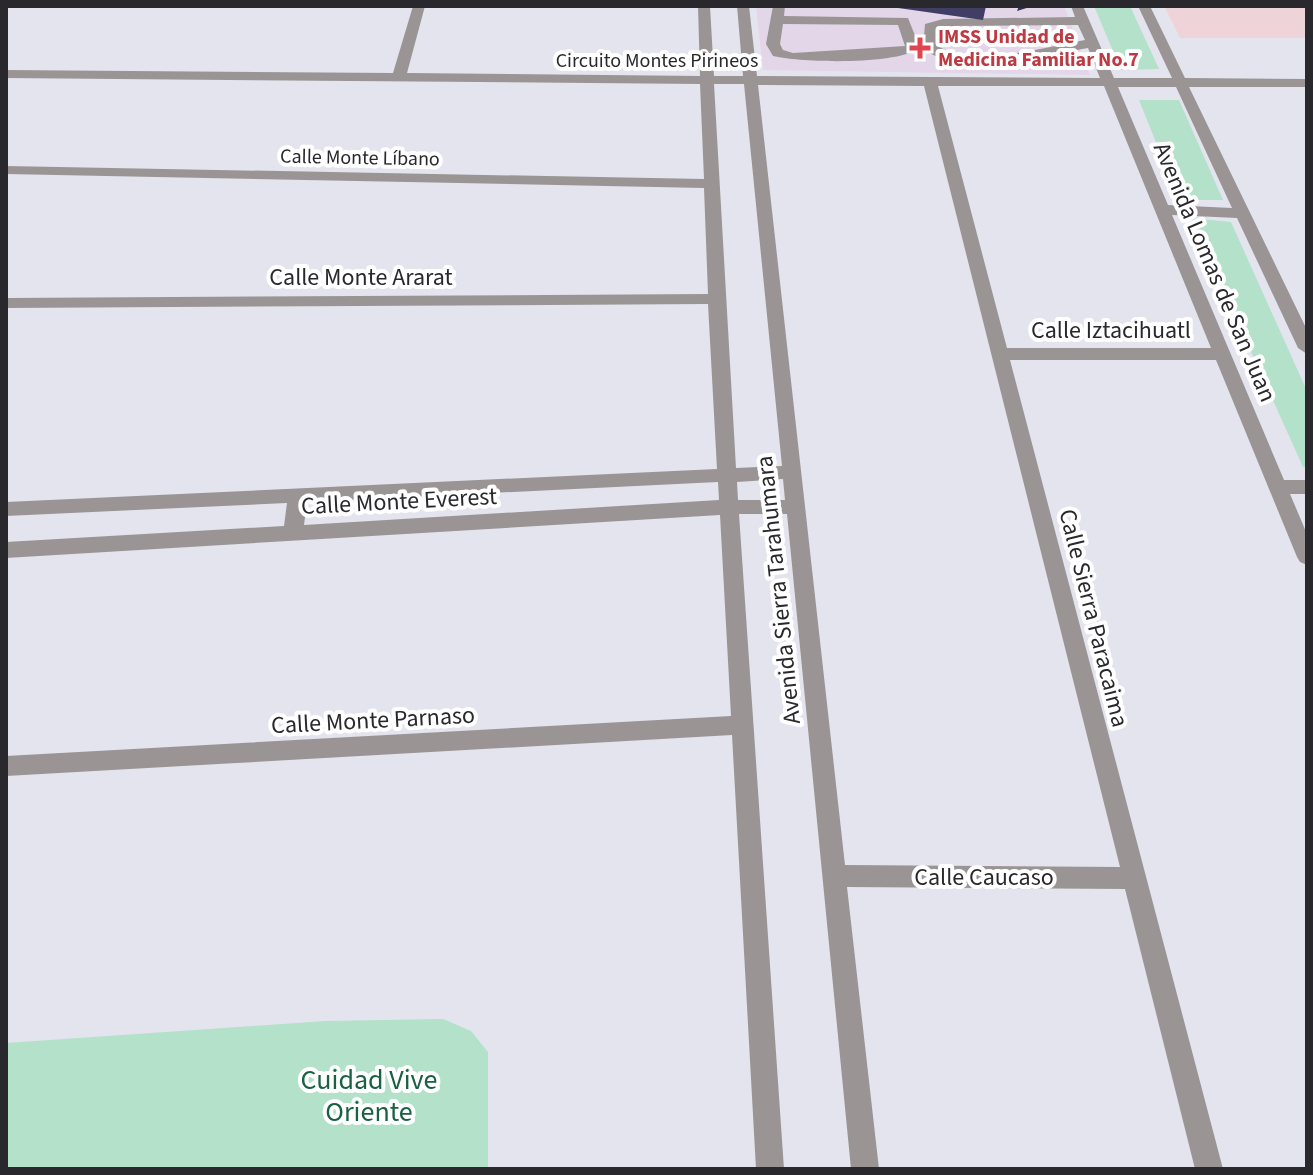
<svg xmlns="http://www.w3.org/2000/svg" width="1313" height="1175" font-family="'Source Sans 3',sans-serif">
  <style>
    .education { fill: #eed3d8 }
    .medical { fill: #e3d6e9 }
    .green { fill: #b3e1c9 }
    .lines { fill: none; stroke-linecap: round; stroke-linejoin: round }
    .minor { fill: #9a9594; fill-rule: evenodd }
    .wall { fill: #403e65 }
    .shaded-wall { fill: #343253 }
    .health-dot { fill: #e0444e; stroke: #fff; stroke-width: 3 }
    .labels { text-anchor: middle; stroke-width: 8; stroke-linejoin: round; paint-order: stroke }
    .far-health-label { font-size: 20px; font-weight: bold; fill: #be3a42; stroke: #fff; text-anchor: start }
    .far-street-label { font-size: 20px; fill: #29292d; stroke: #fff }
    .street-label { font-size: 24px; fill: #29292d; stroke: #fff }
    .near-park-label { font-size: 28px; fill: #196144; stroke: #fff }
  </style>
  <rect width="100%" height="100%" fill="#e4e4ef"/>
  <!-- education -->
  <path class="education" d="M 1164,6 L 1307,6 L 1307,38 L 1180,38 Z"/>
  <!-- medical -->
  <path class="medical" d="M 756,6 L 1064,6 L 1090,75 L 763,70 Z"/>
  <!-- green -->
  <g class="green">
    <path d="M 1094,6 L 1130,6 L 1159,69 L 1121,70 Z"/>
    <path d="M 1139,100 L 1179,100 L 1223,200 L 1179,200 Z"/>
    <path d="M 1191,218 L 1231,222 L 1307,391 L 1307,467 L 1303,467 Z"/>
    <path d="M 443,1019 L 471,1031 L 488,1052 L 488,1169 L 6,1169 L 6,1043 L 325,1021 Z"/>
  </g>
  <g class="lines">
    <!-- minor -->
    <g class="minor">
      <path d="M 413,6 L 425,6 L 407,73 L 700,76 L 698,6 L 710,6 L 714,76 L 743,76 L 737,6 L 749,6 L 757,76 L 1100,78 L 1088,48 C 1047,55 957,79 923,48 L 925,24 L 943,19 L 1075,17 L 1071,6 L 1083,6 L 1114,78 L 1172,78 L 1138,6 L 1150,6 L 1185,78 L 1307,79 L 1307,87 L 1189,87 L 1307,330 L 1307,354 L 1298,348 L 1237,218 L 1172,215 L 1284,480 L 1307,480 L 1307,494 L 1290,494 L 1307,534 L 1307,565 L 1300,562 L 1297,557 L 1216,360 L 1010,360 L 1223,1169 L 1195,1169 L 1125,889 L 847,887 L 879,1169 L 851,1169 L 787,514 L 739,514 L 784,1169 L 756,1169 L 732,735 L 6,776 L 6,756 L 731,716 L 720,515 L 6,558 L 6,542 L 284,526 L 287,503 L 6,516 L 6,502 L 717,469 L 708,304 L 6,308 L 6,298 L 708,294 L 704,188 L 6,174 L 6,166 L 704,179 L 700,84 L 6,78 L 6,70 L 393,73 ZM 1078,25 L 1085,40 C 1040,48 979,67 937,46 L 937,29 L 949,26 ZM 714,84 L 744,84 L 782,466 L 736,468 ZM 758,85 L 924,86 L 1120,867 L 845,865 ZM 938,86 L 1104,86 L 1211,348 L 1007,348 ZM 1118,87 L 1176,87 L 1232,208 L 1168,205 ZM 783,479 L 785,500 L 738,500 L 737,482 ZM 718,482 L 719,500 L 304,525 L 307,502 Z"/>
      <path d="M 773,6 L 785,6 L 784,16 L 908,18 L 920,48 C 897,65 802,63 773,56 L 766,44 ZM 783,24 L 898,25 L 905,46 L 793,53 L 783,50 L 780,44 Z"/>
    </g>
  </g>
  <!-- wall -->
  <path class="wall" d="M 884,6 L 986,6 L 983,20 Z"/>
  <!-- shaded-wall -->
  <path class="shaded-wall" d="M 1019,6 L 1033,6 L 1017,11 Z"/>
  <!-- markers -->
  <path class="health-dot" d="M916 36h8v8h8v8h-8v8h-8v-8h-8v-8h8z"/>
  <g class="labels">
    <!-- far-health labels -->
    <g class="far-health-label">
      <text x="938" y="43">IMSS Unidad de<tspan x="938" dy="23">Medicina Familiar No.7</tspan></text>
    </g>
    <!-- far-street labels -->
    <g class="far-street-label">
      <text x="657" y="67">Circuito Montes Pirineos</text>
      <text transform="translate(360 157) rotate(1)" y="7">Calle Monte Líbano</text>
    </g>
    <!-- street labels -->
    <g class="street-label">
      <text transform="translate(1215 272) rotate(67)" y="8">Avenida Lomas de San Juan</text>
      <text x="361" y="285">Calle Monte Ararat</text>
      <text x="1111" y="338">Calle Iztacihuatl</text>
      <text transform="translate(399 501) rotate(-3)" y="8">Calle Monte Everest</text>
      <text transform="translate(778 590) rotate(-96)" y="8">Avenida Sierra Tarahumara</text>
      <text transform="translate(1094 618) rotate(76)" y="8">Calle Sierra Paracaima</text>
      <text transform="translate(373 720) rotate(-3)" y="8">Calle Monte Parnaso</text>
      <text x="984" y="885">Calle Caucaso</text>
    </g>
    <!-- near-park labels -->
    <g class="near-park-label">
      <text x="369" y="1089">Cuidad Vive<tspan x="369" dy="32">Oriente</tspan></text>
    </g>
  </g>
  <!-- border -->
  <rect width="1313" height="1175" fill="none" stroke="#29292d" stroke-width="16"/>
</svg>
